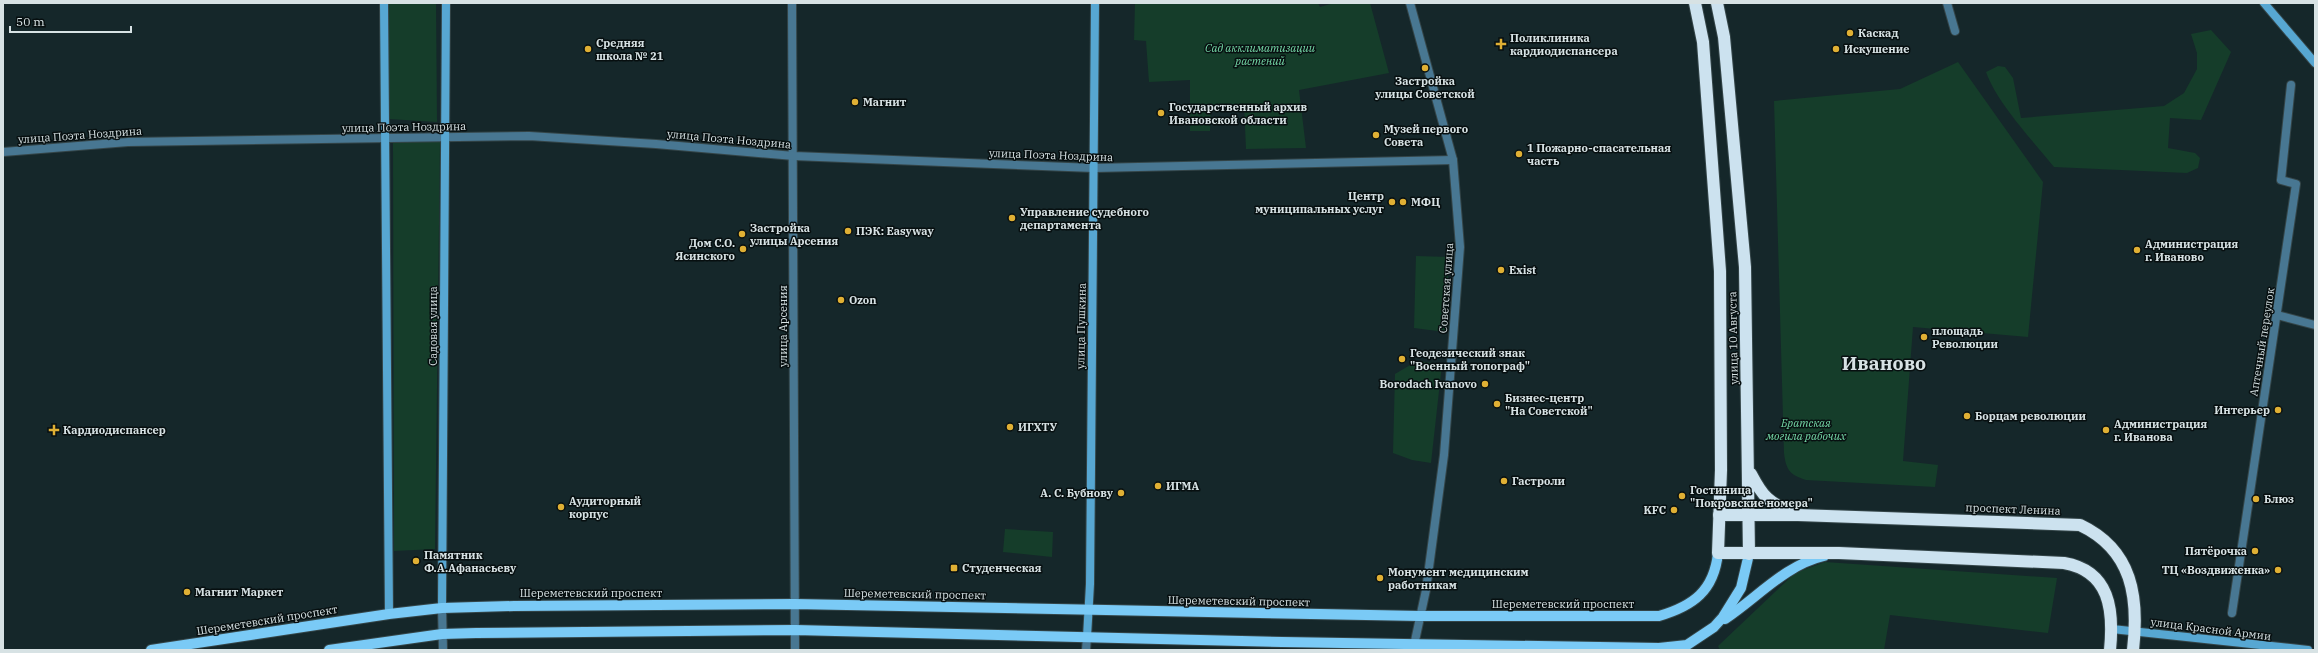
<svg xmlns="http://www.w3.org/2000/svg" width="2318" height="653" font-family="'IBM Plex Serif',serif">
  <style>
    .green { fill: #153d2a }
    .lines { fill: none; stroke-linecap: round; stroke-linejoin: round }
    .street-casing { stroke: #344548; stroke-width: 10 }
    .secondary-casing { stroke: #344548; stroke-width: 10 }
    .primary-casing { stroke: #344548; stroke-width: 12 }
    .highway-casing { stroke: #344548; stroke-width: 14 }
    .street { stroke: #487792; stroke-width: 8 }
    .secondary { stroke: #57a7d2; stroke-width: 8 }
    .primary { stroke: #7acaf6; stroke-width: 10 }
    .highway { stroke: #cce2ef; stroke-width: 12 }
    .poi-dot { fill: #e0b034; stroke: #070f10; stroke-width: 1.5 }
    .labels { text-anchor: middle; stroke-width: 3; stroke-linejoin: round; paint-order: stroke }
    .poi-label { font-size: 11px; font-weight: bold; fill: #d7e2e4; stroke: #070f10; text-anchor: start }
    .park-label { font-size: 11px; font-style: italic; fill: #75d8a7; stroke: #070f10 }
    .street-label { font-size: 11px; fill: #d7e2e4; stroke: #070f10 }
    .town-label { font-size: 19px; font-weight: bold; fill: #d7e2e4; stroke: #070f10 }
  </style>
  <rect width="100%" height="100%" fill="#15272a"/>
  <!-- green -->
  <g class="green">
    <path d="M 389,3 L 436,3 L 437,122 L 389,119 Z"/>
    <path d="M 1135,3 L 1318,3 L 1320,7 L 1334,3 L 1370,3 L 1389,73 L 1299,90 L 1306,148 L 1246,149 L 1244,104 L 1211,106 L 1210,131 L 1190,131 L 1190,80 L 1149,82 L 1146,41 L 1134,40 Z"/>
    <path d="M 2211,30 L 2231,52 L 2201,120 L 2170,118 L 2168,148 L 2195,153 L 2200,158 L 2198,168 L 2187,173 L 2054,167 C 2033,141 1997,103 1986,72 L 1998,66 L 2005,67 L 2013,78 L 2021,118 L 2164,106 L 2184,93 L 2197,69 L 2197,53 L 2191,34 Z"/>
    <path d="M 1958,62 L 2043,182 L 2028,337 L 1913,327 L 1903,461 L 1938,465 L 1935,487 L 1806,480 C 1790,475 1786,470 1784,453 L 1774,101 L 1900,89 Z"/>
    <path d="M 393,138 L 440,142 L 435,549 L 394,551 Z"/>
    <path d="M 1416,256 L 1449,257 L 1445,332 L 1414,328 Z"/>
    <path d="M 1417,361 L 1442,364 L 1431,463 L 1412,460 L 1393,453 L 1395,374 Z"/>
    <path d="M 1005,529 L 1053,532 L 1052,557 L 1003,552 Z"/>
    <path d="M 1825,562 L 2057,578 L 2048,633 L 1890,615 L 1884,650 L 1720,650 L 1718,646 L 1795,573 Z"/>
  </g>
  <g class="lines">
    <!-- street casing -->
    <g class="street-casing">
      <g id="street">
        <path d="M 792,3 C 795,219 792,434 795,650"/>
        <path d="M 1410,3 L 1453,160 L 1460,247 L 1444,455 L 1426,590 L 1413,650"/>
        <path d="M 1947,3 L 1955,31"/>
        <path d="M 3,152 L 128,142 L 529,136 L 656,144 L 794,156 L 1094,168 L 1453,160"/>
        <path d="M 2277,315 L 2315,325"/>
        <path d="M 442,608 L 443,650"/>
        <path d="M 2232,613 L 2296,184 L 2281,180 L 2291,85"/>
        <path d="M 1086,650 L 1087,637"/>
      </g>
    </g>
    <!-- secondary casing -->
    <g class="secondary-casing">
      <g id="secondary">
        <path d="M 384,3 L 389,614"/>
        <path d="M 2264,3 L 2315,63"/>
        <path d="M 442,608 L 446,3"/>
        <path d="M 2112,629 L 2308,650"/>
        <path d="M 1087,637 L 1090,584 L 1095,3"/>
      </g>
    </g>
    <!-- primary casing -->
    <g class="primary-casing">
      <g id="primary">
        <path d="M 1725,619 C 1757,598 1785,565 1824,556"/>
        <path d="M 151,650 L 389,614 L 442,608 L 514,606 L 794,604 L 1420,616 L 1659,616 C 1693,606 1714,591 1718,553"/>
        <path d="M 329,650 L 442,634 L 476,633 L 795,630 L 1282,642 L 1659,648 L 1687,645 L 1714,627 L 1723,617 L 1741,588 L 1749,554"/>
      </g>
    </g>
    <!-- highway casing -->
    <g class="highway-casing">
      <g id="highway">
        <path d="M 1695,3 L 1703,42 L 1720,271 L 1721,470 L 1718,553 L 1839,553 L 2064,563 C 2110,571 2114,610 2110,650"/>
        <path d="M 1717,3 L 1724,37 L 1745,267 L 1749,554"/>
        <path d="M 1751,474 C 1763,497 1768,502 1793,513"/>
        <path d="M 1719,515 L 1798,515 L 2080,525 C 2133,550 2139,598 2133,650"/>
      </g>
    </g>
    <!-- street -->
    <use href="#street" class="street"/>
    <!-- secondary -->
    <use href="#secondary" class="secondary"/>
    <!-- primary -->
    <use href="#primary" class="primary"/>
    <!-- highway -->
    <use href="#highway" class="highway"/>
  </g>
  <!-- markers -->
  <g class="poi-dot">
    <circle cx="1850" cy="33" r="4"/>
    <path d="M1499 38h4v4h4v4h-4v4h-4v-4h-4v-4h4z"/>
    <circle cx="588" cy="49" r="4"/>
    <circle cx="1836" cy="49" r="4"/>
    <circle cx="1425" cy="68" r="4"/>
    <circle cx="855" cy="102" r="4"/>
    <circle cx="1161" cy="113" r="4"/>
    <circle cx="1376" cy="135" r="4"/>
    <circle cx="1519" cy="154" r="4"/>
    <circle cx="1392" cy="202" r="4"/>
    <circle cx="1403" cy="202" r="4"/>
    <circle cx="1012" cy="218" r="4"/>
    <circle cx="848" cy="231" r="4"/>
    <circle cx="742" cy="234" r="4"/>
    <circle cx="743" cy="249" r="4"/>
    <circle cx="2137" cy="250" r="4"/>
    <circle cx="1501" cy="270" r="4"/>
    <circle cx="841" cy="300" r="4"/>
    <circle cx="1924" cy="337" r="4"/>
    <circle cx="1402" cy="359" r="4"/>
    <circle cx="1485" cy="384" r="4"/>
    <circle cx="1497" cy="404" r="4"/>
    <circle cx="2278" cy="410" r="4"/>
    <circle cx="1967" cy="416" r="4"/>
    <circle cx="1010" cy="427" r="4"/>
    <path d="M52 424h4v4h4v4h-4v4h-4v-4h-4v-4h4z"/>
    <circle cx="2106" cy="430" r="4"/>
    <circle cx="1504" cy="481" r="4"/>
    <circle cx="1158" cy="486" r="4"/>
    <circle cx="1121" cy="493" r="4"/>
    <circle cx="1682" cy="496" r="4"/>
    <circle cx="2256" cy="499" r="4"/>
    <circle cx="561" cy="507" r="4"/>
    <circle cx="1674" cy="510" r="4"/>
    <circle cx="2255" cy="551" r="4"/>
    <circle cx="416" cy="561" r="4"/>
    <rect x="950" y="564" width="8" height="8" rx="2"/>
    <circle cx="2278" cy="570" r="4"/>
    <circle cx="1380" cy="578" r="4"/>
    <circle cx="187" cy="592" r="4"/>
  </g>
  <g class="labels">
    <!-- poi labels -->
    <g class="poi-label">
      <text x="1858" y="37">Каскад</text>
      <text x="1510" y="42">Поликлиника<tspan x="1510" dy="13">кардиодиспансера</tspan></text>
      <text x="596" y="47">Средняя<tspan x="596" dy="13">школа № 21</tspan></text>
      <text x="1844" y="53">Искушение</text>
      <text x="1425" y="85" text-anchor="middle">Застройка<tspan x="1425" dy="13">улицы Советской</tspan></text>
      <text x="863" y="106">Магнит</text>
      <text x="1169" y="111">Государственный архив<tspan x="1169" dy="13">Ивановской области</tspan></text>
      <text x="1384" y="133">Музей первого<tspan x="1384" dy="13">Совета</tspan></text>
      <text x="1527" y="152">1 Пожарно-спасательная<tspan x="1527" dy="13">часть</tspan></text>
      <text x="1384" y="200" text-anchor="end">Центр<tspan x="1384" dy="13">муниципальных услуг</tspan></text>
      <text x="1411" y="206">МФЦ</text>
      <text x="1020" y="216">Управление судебного<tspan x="1020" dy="13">департамента</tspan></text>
      <text x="750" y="232">Застройка<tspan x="750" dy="13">улицы Арсения</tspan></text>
      <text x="856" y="235">ПЭК: Easyway</text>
      <text x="735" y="247" text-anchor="end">Дом С.О.<tspan x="735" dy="13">Ясинского</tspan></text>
      <text x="2145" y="248">Администрация<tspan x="2145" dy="13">г. Иваново</tspan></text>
      <text x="1509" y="274">Exist</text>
      <text x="849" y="304">Ozon</text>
      <text x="1932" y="335">площадь<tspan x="1932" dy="13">Революции</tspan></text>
      <text x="1410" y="357">Геодезический знак<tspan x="1410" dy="13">"Военный топограф"</tspan></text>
      <text x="1477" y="388" text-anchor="end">Borodach Ivanovo</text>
      <text x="1505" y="402">Бизнес-центр<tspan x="1505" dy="13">"На Советской"</tspan></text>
      <text x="2270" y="414" text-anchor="end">Интерьер</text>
      <text x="1975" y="420">Борцам революции</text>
      <text x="2114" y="428">Администрация<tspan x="2114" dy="13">г. Иванова</tspan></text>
      <text x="1018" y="431">ИГХТУ</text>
      <text x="63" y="434">Кардиодиспансер</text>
      <text x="1512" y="485">Гастроли</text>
      <text x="1166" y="490">ИГМА</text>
      <text x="1690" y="494">Гостиница<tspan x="1690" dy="13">"Покровские номера"</tspan></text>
      <text x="1113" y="497" text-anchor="end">А. С. Бубнову</text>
      <text x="2264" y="503">Блюз</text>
      <text x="569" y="505">Аудиторный<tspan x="569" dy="13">корпус</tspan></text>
      <text x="1666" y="514" text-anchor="end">KFC</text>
      <text x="2247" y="555" text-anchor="end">Пятёрочка</text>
      <text x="424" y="559">Памятник<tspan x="424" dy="13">Ф.А.Афанасьеву</tspan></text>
      <text x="962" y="572">Студенческая</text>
      <text x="2270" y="574" text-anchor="end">ТЦ «Воздвиженка»</text>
      <text x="1388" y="576">Монумент медицинским<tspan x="1388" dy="13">работникам</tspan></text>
      <text x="195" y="596">Магнит Маркет</text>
    </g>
    <!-- park labels -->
    <g class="park-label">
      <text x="1260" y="52">Сад акклиматизации<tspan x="1260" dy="13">растений</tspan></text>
      <text x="1806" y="427">Братская<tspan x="1806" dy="13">могила рабочих</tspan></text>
    </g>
    <!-- street labels -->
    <g class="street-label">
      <text transform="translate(404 127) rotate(-1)" y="4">улица Поэта Ноздрина</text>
      <text transform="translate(80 135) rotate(-4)" y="4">улица Поэта Ноздрина</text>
      <text transform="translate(729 139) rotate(5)" y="4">улица Поэта Ноздрина</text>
      <text transform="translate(1051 155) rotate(2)" y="4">улица Поэта Ноздрина</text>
      <text transform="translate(1446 288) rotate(-86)" y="4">Советская улица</text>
      <text transform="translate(433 326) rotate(-90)" y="4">Садовая улица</text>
      <text transform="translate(783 326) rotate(-90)" y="4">улица Арсения</text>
      <text transform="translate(1081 326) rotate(-89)" y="4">улица Пушкина</text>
      <text transform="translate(1733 338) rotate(-91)" y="4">улица 10 Августа</text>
      <text transform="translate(2262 342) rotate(-81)" y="4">Аптечный переулок</text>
      <text transform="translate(2013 509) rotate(2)" y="4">проспект Ленина</text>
      <text x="591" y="597">Шереметевский проспект</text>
      <text transform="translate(915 594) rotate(1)" y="4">Шереметевский проспект</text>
      <text transform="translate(1239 601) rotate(1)" y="4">Шереметевский проспект</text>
      <text x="1563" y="608">Шереметевский проспект</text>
      <text transform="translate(267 620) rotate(-9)" y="4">Шереметевский проспект</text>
      <text transform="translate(2211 629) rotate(7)" y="4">улица Красной Армии</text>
    </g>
    <!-- town labels -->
    <g class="town-label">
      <text x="1884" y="370">Иваново</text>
    </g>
  </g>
  <!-- border -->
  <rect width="2318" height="653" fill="none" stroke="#d7e2e4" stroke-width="8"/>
  <!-- scale -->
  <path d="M10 26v6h121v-6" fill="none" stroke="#d7e2e4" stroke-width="2"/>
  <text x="16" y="26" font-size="12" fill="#d7e2e4" stroke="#070f10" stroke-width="3" paint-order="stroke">50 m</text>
</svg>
